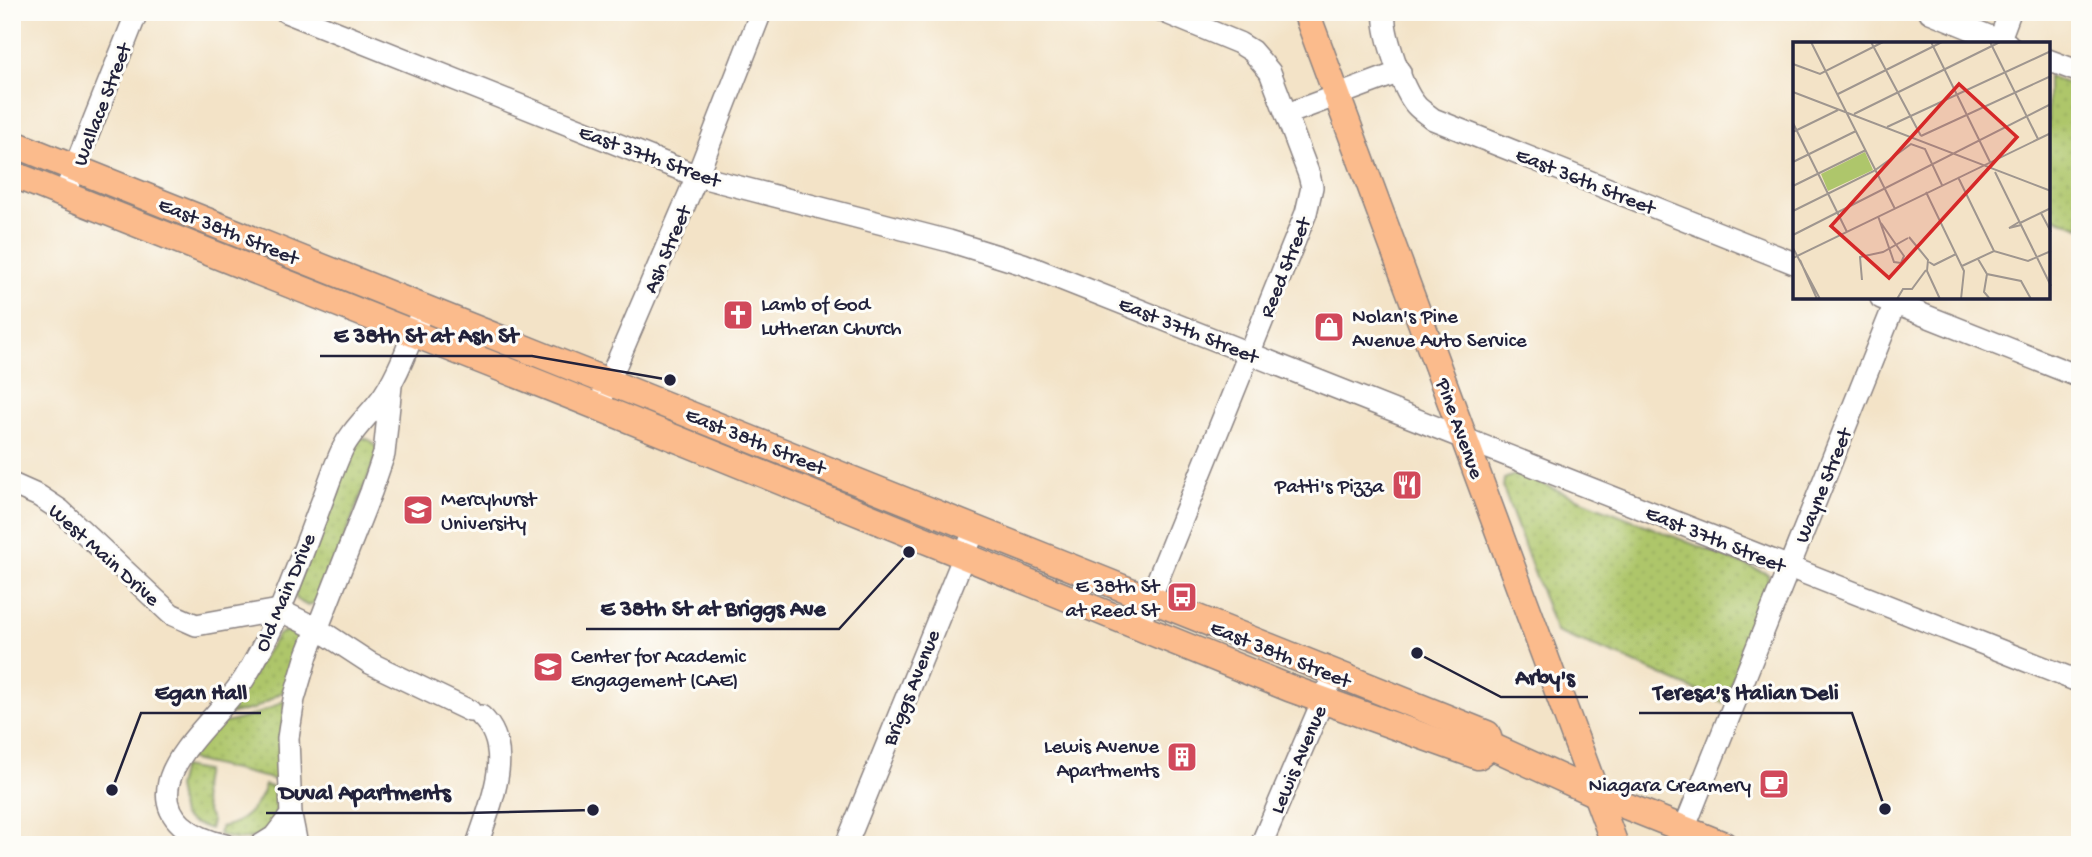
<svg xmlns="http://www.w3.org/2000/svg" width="2092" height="857" font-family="'Gochi Hand',sans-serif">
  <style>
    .grass { fill: url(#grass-dots); stroke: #687453; stroke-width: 2 }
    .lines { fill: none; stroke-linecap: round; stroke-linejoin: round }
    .minor-casing { stroke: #8a8281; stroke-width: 24 }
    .major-casing { stroke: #8a8281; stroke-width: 29 }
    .minor { stroke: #fff; stroke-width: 21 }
    .major { stroke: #fbbb8c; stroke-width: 26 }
    .labels { text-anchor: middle; stroke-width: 6; stroke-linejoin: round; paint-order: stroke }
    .street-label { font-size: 21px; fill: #22223b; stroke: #fdfcf7 }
    .poi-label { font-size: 21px; fill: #22223b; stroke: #fdfcf7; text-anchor: start }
    .inset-road { fill: none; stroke: #9f968f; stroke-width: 2 }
    .view { fill: #d62828; fill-opacity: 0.15; stroke: #d62828; stroke-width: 3.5 }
    .inset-edge { fill: none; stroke: #22223b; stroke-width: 3.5 }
    .leader { fill: none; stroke: #22223b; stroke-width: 2.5 }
    .callout-dot { fill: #22223b; stroke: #fdfcf7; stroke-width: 2.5 }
    .callout-label { font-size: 23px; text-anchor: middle; font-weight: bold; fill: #22223b; stroke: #fdfcf7; stroke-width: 6; stroke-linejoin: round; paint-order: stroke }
  </style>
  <defs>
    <pattern id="grass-dots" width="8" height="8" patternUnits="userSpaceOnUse" patternTransform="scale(1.75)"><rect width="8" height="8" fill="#aec66b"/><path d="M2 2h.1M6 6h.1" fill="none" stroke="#95aa5e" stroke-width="1.8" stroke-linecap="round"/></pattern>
  </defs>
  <rect width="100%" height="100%" fill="#fdfcf7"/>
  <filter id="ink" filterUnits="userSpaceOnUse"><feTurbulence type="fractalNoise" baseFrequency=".0143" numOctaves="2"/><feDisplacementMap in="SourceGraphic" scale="14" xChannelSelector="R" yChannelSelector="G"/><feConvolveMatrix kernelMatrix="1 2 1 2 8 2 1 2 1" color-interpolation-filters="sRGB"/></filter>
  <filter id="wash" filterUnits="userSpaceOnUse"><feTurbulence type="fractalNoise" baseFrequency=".00686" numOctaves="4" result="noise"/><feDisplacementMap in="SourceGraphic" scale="28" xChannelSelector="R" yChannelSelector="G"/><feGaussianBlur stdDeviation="1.57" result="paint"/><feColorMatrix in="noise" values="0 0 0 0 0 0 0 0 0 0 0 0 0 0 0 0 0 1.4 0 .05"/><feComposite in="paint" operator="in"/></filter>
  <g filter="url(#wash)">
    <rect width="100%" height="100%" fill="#f3e3c7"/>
    <!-- grass -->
    <g class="grass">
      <path d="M 2048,76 L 2080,89 L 2080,227 L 2048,215 Z"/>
      <path d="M 359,438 C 369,438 374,441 378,451 L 321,599 L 308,606 L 297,600 L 294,593 L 348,450 Z"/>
      <path d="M 1517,474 L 1768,574 L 1770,590 L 1723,703 L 1624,658 L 1556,632 L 1503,488 L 1504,479 Z"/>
      <path d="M 285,631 C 313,637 295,668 290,687 L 254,709 L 224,715 L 278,635 Z"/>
      <path d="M 285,700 L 281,781 L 187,759 L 216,724 C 242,721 263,713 285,700 Z"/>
      <path d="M 182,767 L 205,771 C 200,790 201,804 212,821 L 210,829 L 190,822 L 182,816 L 177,787 Z"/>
      <path d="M 265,785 L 280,789 C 278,826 256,851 218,834 L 221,827 C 244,823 258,806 265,785 Z"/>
    </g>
  </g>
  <g filter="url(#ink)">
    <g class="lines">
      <!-- minor casing -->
      <g class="minor-casing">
        <g id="minor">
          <path d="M 286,12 L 697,176 L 949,241 L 1023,264 L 2080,682"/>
          <path d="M 1385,12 C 1382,31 1403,91 1416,105 C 1420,110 1427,114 1433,119 L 1794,263"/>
          <path d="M 1930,12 L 2008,44"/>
          <path d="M 1998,44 L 2010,12"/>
          <path d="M 2048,60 L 2080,72"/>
          <path d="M 1287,114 L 1400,72"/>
          <path d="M 64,195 L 137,12"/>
          <path d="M 1881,298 L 2080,377"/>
          <path d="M 603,395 L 697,176 L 761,12"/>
          <path d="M 12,484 L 39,496 L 60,510 L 171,614 L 196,625 L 279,610 L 318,629 L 370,663 L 470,711"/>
          <path d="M 1139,626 L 1306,213 L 1312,187 L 1309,175 L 1270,72 L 1252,51 L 1239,43 L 1164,12"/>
          <path d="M 291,815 L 297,845"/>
          <path d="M 1684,829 L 1897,298"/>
          <path d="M 225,845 C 193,838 160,819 169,782 C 177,748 224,710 244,679 C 278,625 298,564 321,504 C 328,486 334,467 342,450 C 352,429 371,414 384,395 C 401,369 412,336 423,308"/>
          <path d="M 261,845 L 274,837 L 291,815 L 288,738 L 294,699 L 307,655 L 371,492 L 384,454 L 391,386"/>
          <path d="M 477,845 C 489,807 517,749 481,716"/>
          <path d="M 846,845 L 975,529"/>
          <path d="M 1261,845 L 1334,674"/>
        </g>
      </g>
      <!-- major casing -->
      <g class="major-casing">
        <g id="major">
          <path d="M 1306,12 L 1615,845"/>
          <path d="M 12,143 L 1487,734 L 1491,746 L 1596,794 L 1724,845"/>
          <path d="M 12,174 L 576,398 L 1289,688 L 1478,756 L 1491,746"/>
        </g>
      </g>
      <!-- minor -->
      <use href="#minor" class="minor"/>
      <!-- major -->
      <use href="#major" class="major"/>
    </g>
  </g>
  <!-- icons -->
  <defs>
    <g id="church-square" transform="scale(1.575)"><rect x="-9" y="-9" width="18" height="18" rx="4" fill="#d1495b" stroke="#fdfcf7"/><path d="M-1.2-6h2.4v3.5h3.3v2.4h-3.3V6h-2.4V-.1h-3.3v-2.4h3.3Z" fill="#fff"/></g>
    <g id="shop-square" transform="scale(1.575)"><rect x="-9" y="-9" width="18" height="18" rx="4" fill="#d1495b" stroke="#fdfcf7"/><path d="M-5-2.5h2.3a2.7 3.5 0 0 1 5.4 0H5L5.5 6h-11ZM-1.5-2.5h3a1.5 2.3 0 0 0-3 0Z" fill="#fff"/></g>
    <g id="restaurant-square" transform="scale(1.575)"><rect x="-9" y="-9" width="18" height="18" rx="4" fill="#d1495b" stroke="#fdfcf7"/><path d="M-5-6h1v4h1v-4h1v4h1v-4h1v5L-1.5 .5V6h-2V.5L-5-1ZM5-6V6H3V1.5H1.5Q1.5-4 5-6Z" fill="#fff"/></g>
    <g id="university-square" transform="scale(1.575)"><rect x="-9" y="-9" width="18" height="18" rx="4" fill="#d1495b" stroke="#fdfcf7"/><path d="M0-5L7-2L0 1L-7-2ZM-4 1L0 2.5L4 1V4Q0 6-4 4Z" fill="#fff"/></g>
    <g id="bus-square" transform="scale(1.575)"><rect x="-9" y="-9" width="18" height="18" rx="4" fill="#d1495b" stroke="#fdfcf7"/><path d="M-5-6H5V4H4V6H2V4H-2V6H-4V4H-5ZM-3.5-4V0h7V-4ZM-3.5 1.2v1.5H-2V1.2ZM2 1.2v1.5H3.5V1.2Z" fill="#fff"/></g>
    <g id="school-square" transform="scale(1.575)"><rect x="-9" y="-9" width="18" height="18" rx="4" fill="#d1495b" stroke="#fdfcf7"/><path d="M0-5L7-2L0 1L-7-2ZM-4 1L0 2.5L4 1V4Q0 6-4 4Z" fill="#fff"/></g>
    <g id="building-square" transform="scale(1.575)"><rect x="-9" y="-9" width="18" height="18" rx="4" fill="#d1495b" stroke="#fdfcf7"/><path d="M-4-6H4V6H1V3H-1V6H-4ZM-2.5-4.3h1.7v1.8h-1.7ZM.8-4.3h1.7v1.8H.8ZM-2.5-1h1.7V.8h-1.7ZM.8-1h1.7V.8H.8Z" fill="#fff"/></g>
    <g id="cafe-square" transform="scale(1.575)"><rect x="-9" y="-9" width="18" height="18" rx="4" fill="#d1495b" stroke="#fdfcf7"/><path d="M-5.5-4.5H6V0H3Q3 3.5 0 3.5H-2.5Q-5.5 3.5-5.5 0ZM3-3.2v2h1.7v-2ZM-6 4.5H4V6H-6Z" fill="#fff"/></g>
  </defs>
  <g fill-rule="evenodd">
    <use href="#church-square" x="738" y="315"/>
    <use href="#shop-square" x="1329" y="327"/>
    <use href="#restaurant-square" x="1407" y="485"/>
    <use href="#university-square" x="418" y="510"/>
    <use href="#bus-square" x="1182" y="597"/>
    <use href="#school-square" x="548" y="667"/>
    <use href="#building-square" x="1182" y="757"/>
    <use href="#cafe-square" x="1774" y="784"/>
  </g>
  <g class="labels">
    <!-- street labels -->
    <g class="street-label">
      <text transform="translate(101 104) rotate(-69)" y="7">Wallace Street</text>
      <text transform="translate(650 155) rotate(20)" y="7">East 37th Street</text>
      <text transform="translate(1586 180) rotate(22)" y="7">East 36th Street</text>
      <text transform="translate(229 230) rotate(22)" y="7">East 38th Street</text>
      <text transform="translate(666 249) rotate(-67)" y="7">Ash Street</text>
      <text transform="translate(1284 267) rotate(-68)" y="7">Reed Street</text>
      <text transform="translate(1189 329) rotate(22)" y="7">East 37th Street</text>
      <text transform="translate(1461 428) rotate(70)" y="7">Pine Avenue</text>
      <text transform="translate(756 440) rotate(22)" y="7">East 38th Street</text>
      <text transform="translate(1822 485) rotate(-68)" y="7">Wayne Street</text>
      <text transform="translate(1716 538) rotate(22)" y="7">East 37th Street</text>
      <text transform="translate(105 554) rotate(42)" y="7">West Main Drive</text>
      <text transform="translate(284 592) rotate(-67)" y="7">Old Main Drive</text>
      <text transform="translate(1281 653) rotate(22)" y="7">East 38th Street</text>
      <text transform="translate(910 687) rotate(-68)" y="7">Briggs Avenue</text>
      <text transform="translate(1297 759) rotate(-67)" y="7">Lewis Avenue</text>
    </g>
    <!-- poi labels -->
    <g class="poi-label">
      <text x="761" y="310">Lamb of God<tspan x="761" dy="24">Lutheran Church</tspan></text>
      <text x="1352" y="322">Nolan's Pine<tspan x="1352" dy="24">Avenue Auto Service</tspan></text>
      <text x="1384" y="492" text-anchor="end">Patti's Pizza</text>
      <text x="441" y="505">Mercyhurst<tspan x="441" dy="24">University</tspan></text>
      <text x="1159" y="592" text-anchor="end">E 38th St<tspan x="1159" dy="24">at Reed St</tspan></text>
      <text x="571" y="662">Center for Academic<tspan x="571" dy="24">Engagement (CAE)</tspan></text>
      <text x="1159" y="752" text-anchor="end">Lewis Avenue<tspan x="1159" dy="24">Apartments</tspan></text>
      <text x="1751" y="791" text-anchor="end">Niagara Creamery</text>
    </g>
  </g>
  <!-- overview -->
  <g transform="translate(1793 42)">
    <rect width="257" height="257" fill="#f3e3c7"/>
    <path d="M 72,110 L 80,128 L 35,149 L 28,132 Z" fill="#aec66b"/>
    <path class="inset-road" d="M 18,0 L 102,167M 78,0 L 128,94M 138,0 L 197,120M 197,0 L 245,97M 0,22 L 27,32 L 90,0M 0,50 L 258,149M 45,52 L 149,0M 61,72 L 207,0M 0,81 L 54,190M 94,85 L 258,9M 0,90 L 45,68M 128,94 L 258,34M 0,120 L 63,89M 202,130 L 258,244M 165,135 L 201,209M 0,144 L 73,108M 133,150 L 171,229 L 168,257M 0,169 L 81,129 L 118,102 L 132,107 L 149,143M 248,171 L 258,190M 85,174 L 101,220 L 108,221 L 111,214 L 88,181M 226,180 L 216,186 L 228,183M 227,181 L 258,166M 0,193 L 258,62M 116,195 L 135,218 L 134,229 L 147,257M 0,206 L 27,257M 0,216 L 258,91M 185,217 L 194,232 L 228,239 L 238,257M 7,218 L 24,257M 136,220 L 141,223 L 163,212M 169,224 L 201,209 L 235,219 L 258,209M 194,232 L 191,250 L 197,257M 69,238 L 67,215 L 90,210 L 115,196M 104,257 L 110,247 L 119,247 L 133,228"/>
    <path class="view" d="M 166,42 L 224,95 L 96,236 L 38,184 Z"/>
    <rect width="257" height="257" class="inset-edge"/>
  </g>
  <!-- callouts -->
  <path class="leader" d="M670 380L532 356H320M909 552L839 629H586M1417 653L1501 697H1588M1885 809L1852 713H1639M112 790L141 713H261M593 810L465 813H266"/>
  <g class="callout-dot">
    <circle cx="670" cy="380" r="7"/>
    <circle cx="909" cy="552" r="7"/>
    <circle cx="1417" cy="653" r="7"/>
    <circle cx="1885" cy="809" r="7"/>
    <circle cx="112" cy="790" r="7"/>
    <circle cx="593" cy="810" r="7"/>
  </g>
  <g class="callout-label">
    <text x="426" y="342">E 38th St at Ash St</text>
    <text x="713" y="615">E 38th St at Briggs Ave</text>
    <text x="1545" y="684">Arby's</text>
    <text x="1746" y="699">Teresa's Italian Deli</text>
    <text x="201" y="699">Egan Hall</text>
    <text x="365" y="799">Duval Apartments</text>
  </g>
  <!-- margin -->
  <rect width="2092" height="857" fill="none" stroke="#fdfcf7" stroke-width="42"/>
</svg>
